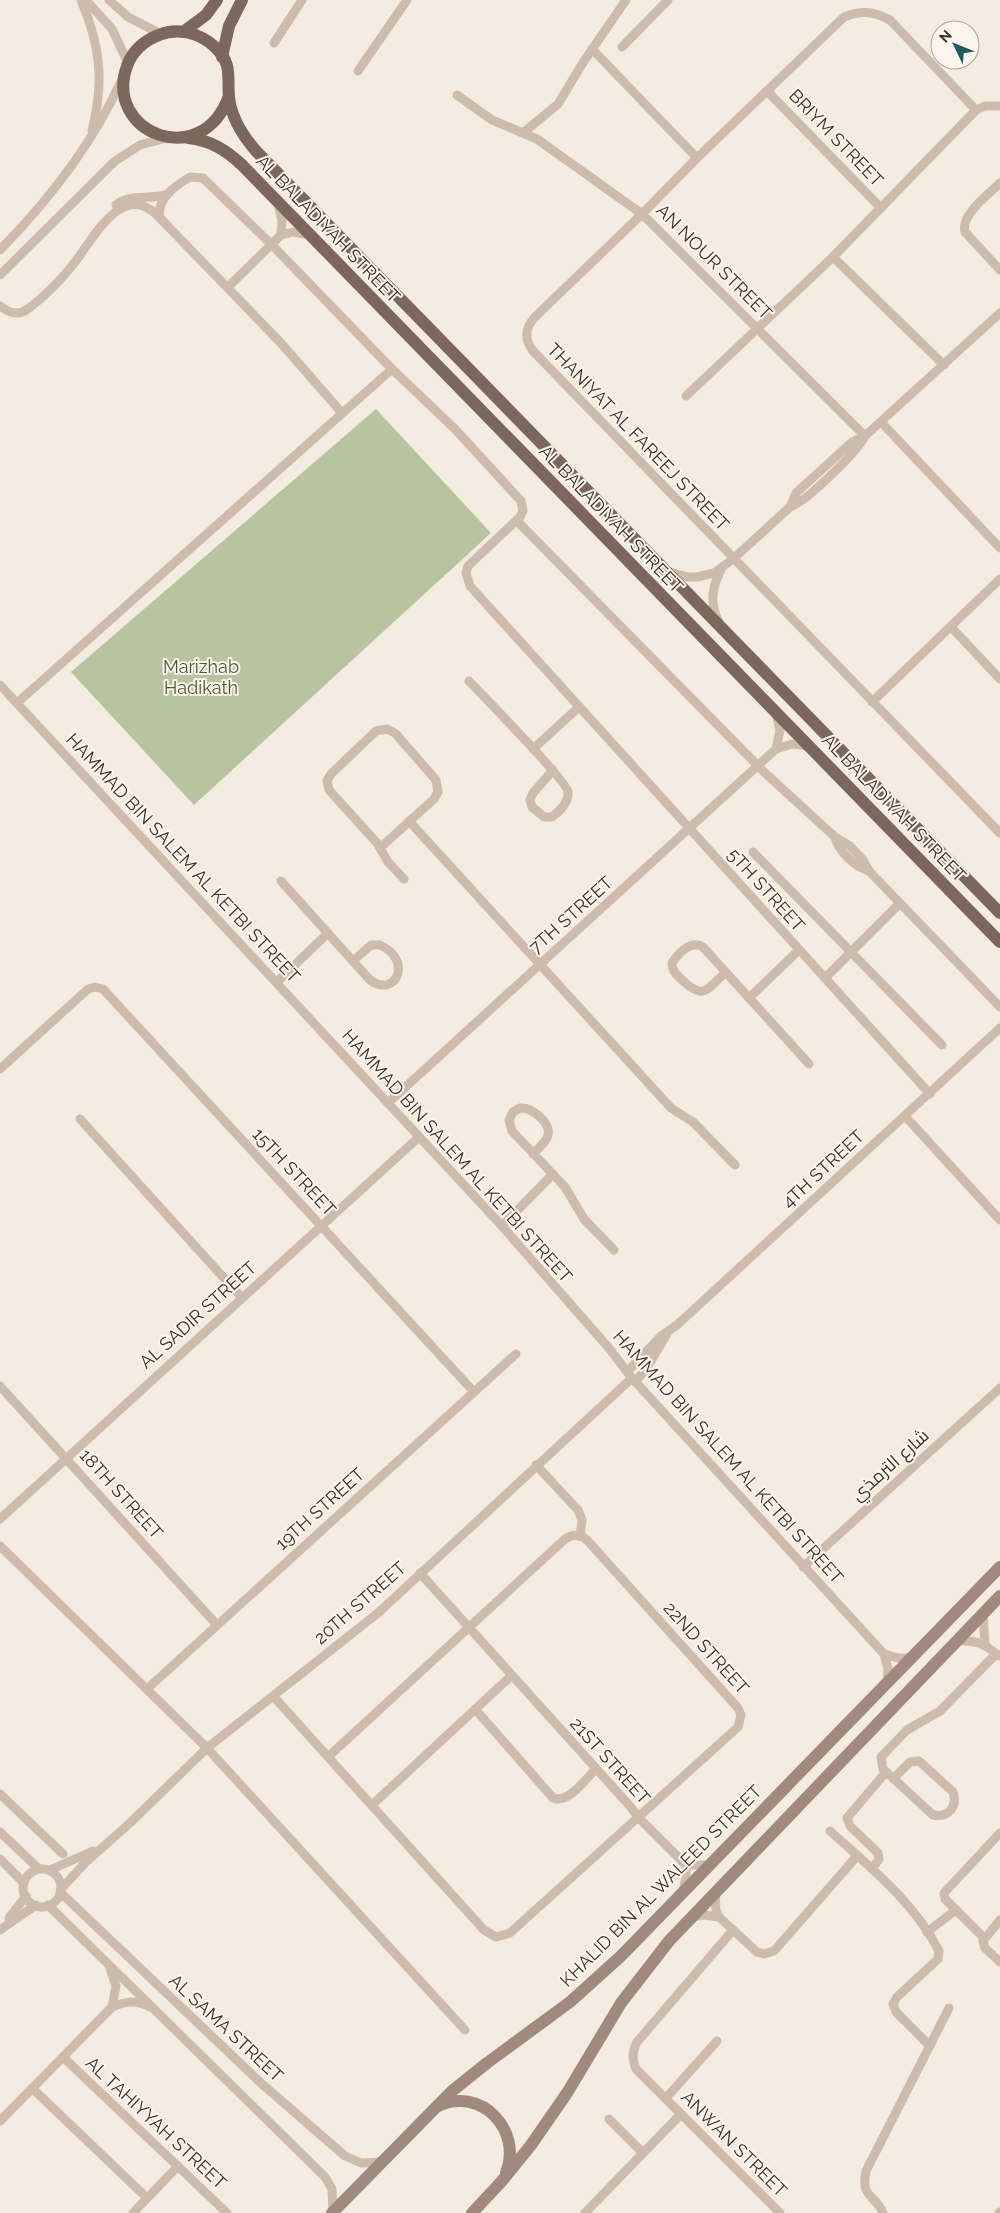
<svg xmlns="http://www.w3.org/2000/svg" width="1000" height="2213" font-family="Raleway,Cairo,sans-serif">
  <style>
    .green { fill: #b8c4a0 }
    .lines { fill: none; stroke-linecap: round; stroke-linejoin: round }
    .street { stroke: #cdbbac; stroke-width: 9 }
    .secondary { stroke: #a18a7d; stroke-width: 12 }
    .primary { stroke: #7d675c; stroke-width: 12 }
    .labels { text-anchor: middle; stroke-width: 4; stroke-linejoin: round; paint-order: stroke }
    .street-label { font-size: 18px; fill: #3b302b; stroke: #fbf5ee }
    .park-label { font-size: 18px; fill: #4a5a2e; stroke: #fbf5ee }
  </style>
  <rect width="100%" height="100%" fill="#f4ebe1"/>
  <!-- green -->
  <path class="green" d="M 376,409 L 491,533 L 194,805 L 71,672 Z"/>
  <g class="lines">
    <!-- street -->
    <g class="street">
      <path d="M 81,0 C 101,47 104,82 92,131"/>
      <path d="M 86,0 L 112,29 L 128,63"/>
      <path d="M 109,0 L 128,17 L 161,34"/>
      <path d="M 274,43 L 302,0"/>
      <path d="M 622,47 L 668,0"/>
      <path d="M 592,49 L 697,158"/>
      <path d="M 358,71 L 407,0"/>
      <path d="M 767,91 L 881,208"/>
      <path d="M 457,95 L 492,120 L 537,139 L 642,214 L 865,436"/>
      <path d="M 976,110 L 890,20 C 874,11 861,10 844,17 L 697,158 L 642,214 L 535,317 C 525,328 524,339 533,351 L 1000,833"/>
      <path d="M 523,133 L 558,104 L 584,61 L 626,0"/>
      <path d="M 1000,183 C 989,194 960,215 965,232 L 1000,270"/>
      <path d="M 278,203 L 282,221 L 281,235"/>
      <path d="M 116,205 C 132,192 150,201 168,194"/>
      <path d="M 160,218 C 156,199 175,186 190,177 L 203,178 L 271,244 L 392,369 L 455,429 L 521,501 L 523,511 L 520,517 L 468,566 L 466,573 L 470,586 L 930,1094"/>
      <path d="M 0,250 C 50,199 93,144 122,79"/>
      <path d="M 833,257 L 944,365"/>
      <path d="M 0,275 L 115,161 L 140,145 L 167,138"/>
      <path d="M 228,287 L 281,235 L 293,232 L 310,235"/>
      <path d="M 0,306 C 9,313 18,316 28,309 C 45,296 62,279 75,262 C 88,245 104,216 124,207 C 136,201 147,206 156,214 L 280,342 L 342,413"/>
      <path d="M 686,396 L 833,257 L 976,110 L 985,106 L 1000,106"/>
      <path d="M 881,422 L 1000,548"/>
      <path d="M 790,507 L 796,493 L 852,442 L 865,436"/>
      <path d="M 517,521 L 763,771 L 835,837 L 850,846 L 863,860 L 869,871 L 1000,1007"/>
      <path d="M 668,572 L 688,577 L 697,577 L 714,573 L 733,559 L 790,507 C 806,502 857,452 865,436 L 1000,313"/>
      <path d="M 719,622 C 709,603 712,586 722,568"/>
      <path d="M 951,627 L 1000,679"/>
      <path d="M 469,681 C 483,696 567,781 568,792 C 569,802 560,811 552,817 L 544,817 L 532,807 L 530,800 L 533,793 L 553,770"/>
      <path d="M 0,685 L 502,1226 L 608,1347 L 632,1378 L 884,1654 L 888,1669 L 887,1683"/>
      <path d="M 872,702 L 1000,579"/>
      <path d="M 17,703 L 392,369"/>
      <path d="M 533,749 L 579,707"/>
      <path d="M 776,749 L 780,730 L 776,713"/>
      <path d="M 409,821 L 671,1108 L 693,1122 L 735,1165"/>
      <path d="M 835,837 C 839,852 854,866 869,871"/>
      <path d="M 380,848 L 434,799 L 438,792 L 436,780 L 395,733 L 387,729 L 376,731 L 331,774 L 327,781 L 329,790 L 377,843 L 388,862 L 404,879"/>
      <path d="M 753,852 L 942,1045"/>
      <path d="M 281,881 L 369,979 C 394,1000 415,961 380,945 L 371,945 L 353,961"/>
      <path d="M 726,972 C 706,990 704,1001 681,979 C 676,974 672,971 672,963 C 679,953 691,940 703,947 L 809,1064"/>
      <path d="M 825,978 L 900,903"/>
      <path d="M 277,982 L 328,933"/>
      <path d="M 749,998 L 799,950"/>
      <path d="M 0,1069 L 88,989 L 95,987 L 103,989 L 474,1392"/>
      <path d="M 388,1103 L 776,749 L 792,744 L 809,746"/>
      <path d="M 905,1116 L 1000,1220"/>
      <path d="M 80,1119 L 242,1298"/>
      <path d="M 533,1154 C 538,1148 547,1142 548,1135 C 551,1122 531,1107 520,1108 L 513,1112 L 509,1120 L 512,1131 L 565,1187 L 584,1219 L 614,1250"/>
      <path d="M 502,1226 L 553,1174"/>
      <path d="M 627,1372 L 660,1337 L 677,1325 L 1000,1028"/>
      <path d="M 635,1382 L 646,1369 L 667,1334"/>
      <path d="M 0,1386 L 217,1625"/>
      <path d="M 536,1465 L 578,1510 L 582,1520 L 580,1536"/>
      <path d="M 0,1519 L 419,1137"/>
      <path d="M 0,1546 L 207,1748 L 465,2030"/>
      <path d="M 803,1567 L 1000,1388"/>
      <path d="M 420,1573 L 629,1805 L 639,1818 L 686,1865"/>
      <path d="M 983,1614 L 985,1644"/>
      <path d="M 957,1641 C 976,1639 986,1645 999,1656"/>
      <path d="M 884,1654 L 898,1658 L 912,1658"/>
      <path d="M 147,1689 L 516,1354"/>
      <path d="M 274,1697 L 484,1930 L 496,1937 L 510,1933 L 738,1727 L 741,1715 L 738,1708 L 587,1540 C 580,1534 573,1534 565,1539 L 329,1756"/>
      <path d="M 475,1709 L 553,1798 C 569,1804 586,1778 596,1769"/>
      <path d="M 893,1779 L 910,1762 L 919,1761 L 953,1792 C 958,1807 948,1818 933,1815 L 883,1769 L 881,1757 L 907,1730 L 940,1711 L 996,1654"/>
      <path d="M 0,1794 L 63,1854"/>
      <path d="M 372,1805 L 511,1676"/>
      <path d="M 830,1831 C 870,1867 914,1902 939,1951 L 938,1959 L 897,1997 L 893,2004 L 896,2012 L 930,2046"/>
      <path d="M 0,1832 L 39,1869"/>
      <path d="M 0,1859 L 24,1883"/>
      <path d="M 686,1865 L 710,1865"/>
      <path d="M 872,1869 L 879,1859 L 878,1853 L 850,1826 L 847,1818 L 886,1772"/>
      <circle cx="42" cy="1888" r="19"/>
      <path d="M 50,1870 L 93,1851"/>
      <path d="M 61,1889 L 85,1863 L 131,1822 L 207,1748 L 378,1613 L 632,1378"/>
      <path d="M 715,1891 L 716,1910 L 719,1917 L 757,1952 L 764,1954 L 774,1951 L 857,1856"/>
      <path d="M 60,1892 L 262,2084 L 345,2156 L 361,2163 L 382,2162"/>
      <path d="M 683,1892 L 686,1877 L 686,1865"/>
      <path d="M 48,1905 L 325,2177 L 332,2189 L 333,2213"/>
      <path d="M 692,1917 L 705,1915 L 719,1917"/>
      <path d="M 9,1918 L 26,1896"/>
      <path d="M 1000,1920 L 983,1941 L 985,1948 L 1000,1962"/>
      <path d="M 0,1930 L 36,1905"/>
      <path d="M 733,1930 L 637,2042 C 632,2052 632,2059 636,2069 L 780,2213"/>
      <path d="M 927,1932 L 956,1910"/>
      <path d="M 984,1938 L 945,1899 L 944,1893 L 1000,1833"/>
      <path d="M 110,1968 L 116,1986 L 112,2007"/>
      <path d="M 63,2057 L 227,2213"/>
      <path d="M 32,2088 L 147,2198"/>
      <path d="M 666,2098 L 717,2041"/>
      <path d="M 609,2119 L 643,2153"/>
      <path d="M 0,2121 L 112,2007 C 126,2001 136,2000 150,2007"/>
      <path d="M 133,2213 L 178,2166"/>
      <path d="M 585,2213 L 681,2114"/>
      <path d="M 883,2213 C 876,2194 860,2199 866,2171 L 949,2008"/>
      <path d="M 999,2213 L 1000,2212"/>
    </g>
    <!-- secondary -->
    <g class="secondary">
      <path d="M 438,2106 C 481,2086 523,2130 506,2173"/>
      <path d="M 332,2213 L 452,2091 L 487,2063 L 570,2002 L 621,1956 L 1000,1567"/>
      <path d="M 472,2213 L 501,2182 L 531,2145 L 567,2093 L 621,2003 L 669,1941 L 1000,1596"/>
    </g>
    <!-- primary -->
    <g class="primary">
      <path d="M 183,32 L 206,15 L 217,0"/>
      <path d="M 222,57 L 229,26 L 242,0"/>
      <path d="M 229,96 C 202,172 103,133 127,66 C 132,51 145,40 159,35 C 178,27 200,33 215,47 C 233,64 227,77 229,97 C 231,117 243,136 256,151 L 1000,913"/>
      <path d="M 188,138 C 210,140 226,150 242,165 L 1000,942"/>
    </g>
  </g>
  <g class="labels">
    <!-- street labels -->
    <g class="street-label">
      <text transform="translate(836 138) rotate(46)" y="6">BRIYM STREET</text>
      <text transform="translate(328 229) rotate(46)" y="6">AL BALADIYAH STREET</text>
      <text transform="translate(714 262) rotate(45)" y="6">AN NOUR STREET</text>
      <text transform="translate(638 437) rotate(46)" y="6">THANIYAT AL FAREEJ STREET</text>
      <text transform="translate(611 519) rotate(46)" y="6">AL BALADIYAH STREET</text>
      <text transform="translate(894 808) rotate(46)" y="6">AL BALADIYAH STREET</text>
      <text transform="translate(183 858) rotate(47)" y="6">HAMMAD BIN SALEM AL KETBI STREET</text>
      <text transform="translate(766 890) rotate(48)" y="6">5TH STREET</text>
      <text transform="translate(571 915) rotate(-42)" y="6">7TH STREET</text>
      <text transform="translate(457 1156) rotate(48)" y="6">HAMMAD BIN SALEM AL KETBI STREET</text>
      <text transform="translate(823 1169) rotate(-43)" y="6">4TH STREET</text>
      <text transform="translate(294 1172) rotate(47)" y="6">15TH STREET</text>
      <text transform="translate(198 1315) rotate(-42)" y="6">AL SADIR STREET</text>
      <text transform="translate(728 1457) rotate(48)" y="6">HAMMAD BIN SALEM AL KETBI STREET</text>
      <text transform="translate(890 1465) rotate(-42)" y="6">شارع الترمذي</text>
      <text transform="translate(121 1494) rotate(48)" y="6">18TH STREET</text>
      <text transform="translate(320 1509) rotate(-42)" y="6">19TH STREET</text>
      <text transform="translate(360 1603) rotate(-41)" y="6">20TH STREET</text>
      <text transform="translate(706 1648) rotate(48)" y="6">22ND STREET</text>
      <text transform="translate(610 1761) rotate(48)" y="6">21ST STREET</text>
      <text transform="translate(661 1886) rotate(-45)" y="6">KHALID BIN AL WALEED STREET</text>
      <text transform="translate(226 2028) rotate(43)" y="6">AL SAMA STREET</text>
      <text transform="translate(156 2123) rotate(43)" y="6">AL TAHIYYAH STREET</text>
      <text transform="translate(734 2144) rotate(45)" y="6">ANWAN STREET</text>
    </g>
    <!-- park labels -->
    <g class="park-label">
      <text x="201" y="673">Marizhab<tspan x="201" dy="21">Hadikath</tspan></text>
    </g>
  </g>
  <!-- north arrow -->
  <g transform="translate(955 45) rotate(313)"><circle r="24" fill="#fbf5ee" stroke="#aea6a0"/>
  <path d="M0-4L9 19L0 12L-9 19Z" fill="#1f5a5e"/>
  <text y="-8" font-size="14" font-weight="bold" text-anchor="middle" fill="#3b302b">N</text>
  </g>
</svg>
